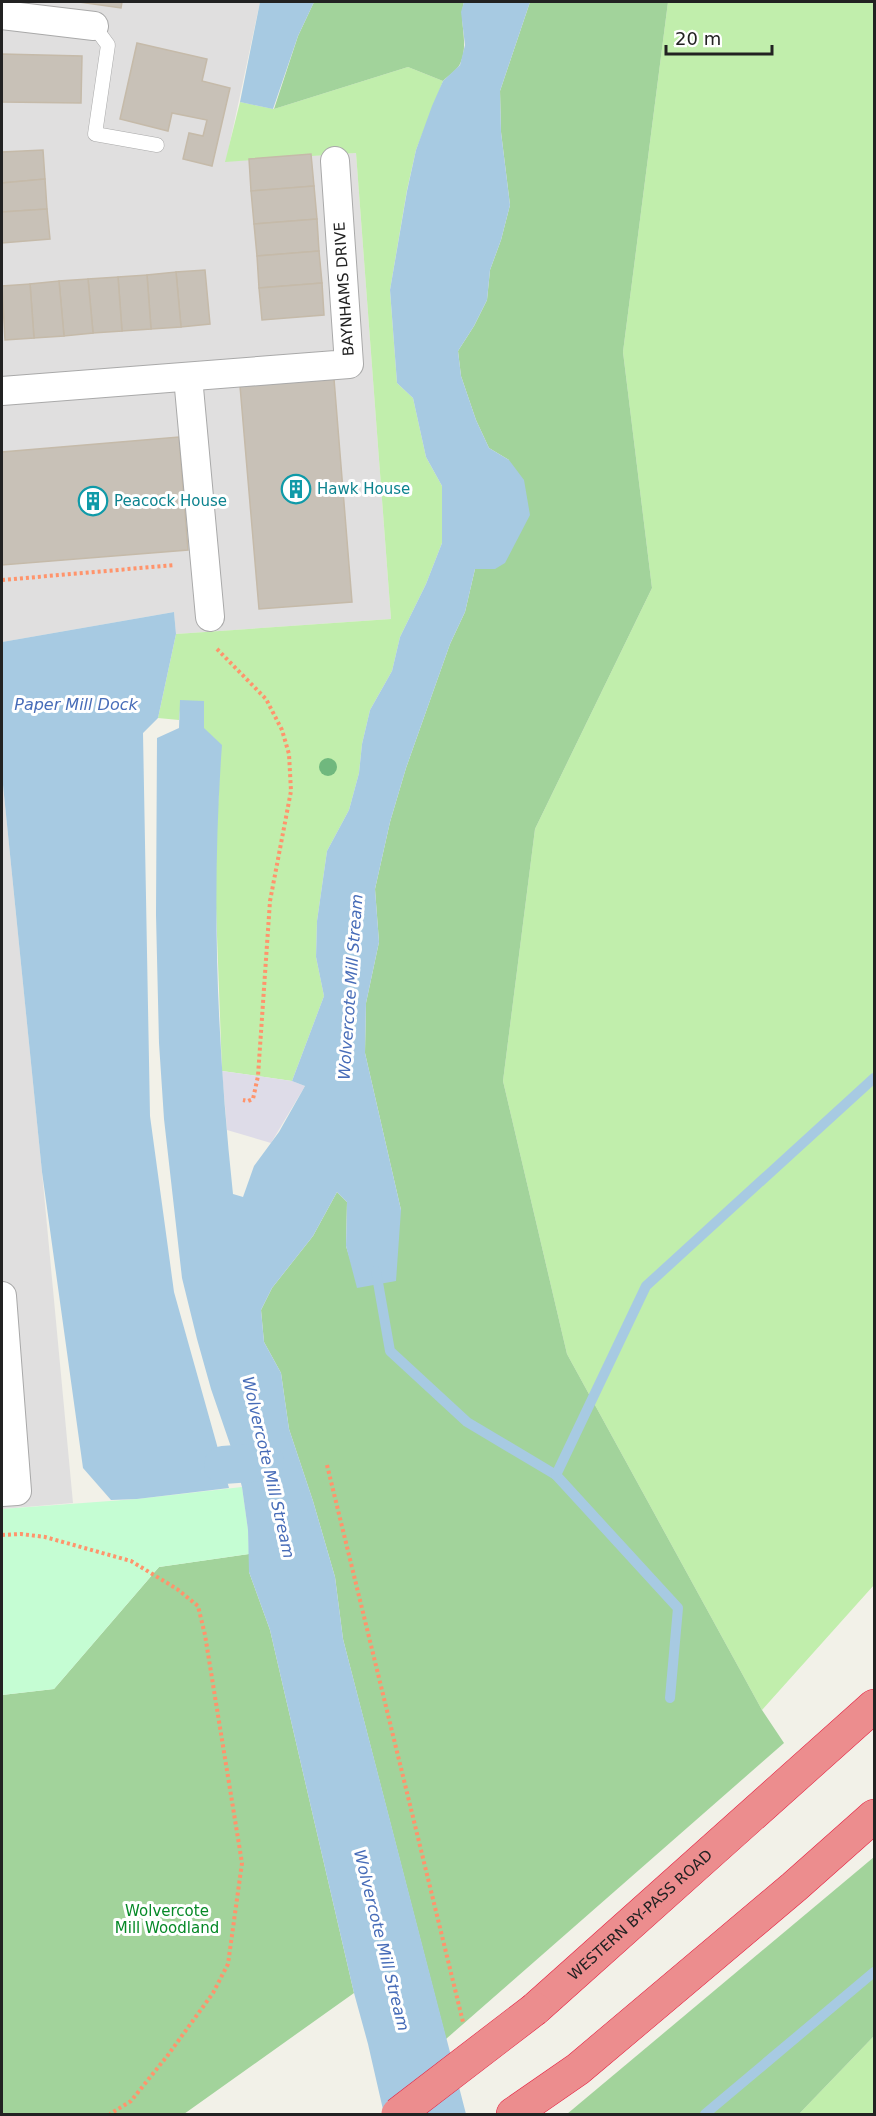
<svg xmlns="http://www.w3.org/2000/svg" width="876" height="2116" font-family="'DejaVu Sans',sans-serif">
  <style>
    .residential { fill: #e0dfdf }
    .grass { fill: #c1eeac }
    .forest { fill: #a2d39b }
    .park { fill: #c5fdd3 }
    .plaza { fill: #dedce8 }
    .water { fill: #a7cae2 }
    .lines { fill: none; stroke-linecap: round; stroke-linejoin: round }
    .stream { stroke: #a7cae2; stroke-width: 10 }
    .canal { stroke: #a7cae2; stroke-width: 38 }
    .building { fill: #c8c1b7; stroke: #c5baa9; stroke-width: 1.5 }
    .lane-casing { stroke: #a9a9a9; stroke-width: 15 }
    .street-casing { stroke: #a9a9a9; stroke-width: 30 }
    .highway-casing { stroke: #e52042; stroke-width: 34 }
    .path { stroke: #ff946c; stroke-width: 4; stroke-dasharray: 3 3; stroke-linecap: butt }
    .lane { stroke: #fff; stroke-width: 14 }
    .street { stroke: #fff; stroke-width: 28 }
    .highway { stroke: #ec8d8e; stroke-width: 33 }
    .highway-bridge-casing { stroke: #e52042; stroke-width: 34; stroke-linecap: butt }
    .highway-bridge { stroke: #ec8d8e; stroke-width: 33 }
    .tree { fill: #70b87e }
    .labels { text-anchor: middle; stroke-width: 6; stroke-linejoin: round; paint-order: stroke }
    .street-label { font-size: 15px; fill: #222; stroke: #fff }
    .culture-label { font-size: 15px; fill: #0d838f; stroke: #fff; text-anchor: start }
    .park-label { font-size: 15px; fill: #068927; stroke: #fff }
    .water-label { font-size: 16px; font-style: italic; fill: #476cb8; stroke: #fff }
  </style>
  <rect width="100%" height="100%" fill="#f2f1e8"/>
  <!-- residential -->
  <g class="residential">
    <path d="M 2,2 L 260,2 L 226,161 L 356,153 L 391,619 L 176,634 L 174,612 L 2,642 Z"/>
    <path d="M 2,775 L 42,1172 L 73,1503 L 2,1509 Z"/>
  </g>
  <!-- grass -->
  <g class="grass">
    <path d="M 668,2 L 874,2 L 874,1585 L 762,1710 L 567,1354 L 503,1081 L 535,829 L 652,588 L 623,352 Z"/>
    <path d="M 408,67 L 443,81 L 416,150 L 407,190 L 390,290 L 397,383 L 413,398 L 426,457 L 442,486 L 442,543 L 426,584 L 400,637 L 392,671 L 370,710 L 362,744 L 359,773 L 349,810 L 327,851 L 317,921 L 316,957 L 324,996 L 292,1081 L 222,1071 L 216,908 L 216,845 L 221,745 L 204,729 L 181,700 L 179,720 L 158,718 L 176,634 L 391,619 L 356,153 L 225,162 L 240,102 L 274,109 Z"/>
    <path d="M 874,2036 L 874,2114 L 799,2114 Z"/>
  </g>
  <!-- forest -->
  <g class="forest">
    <path d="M 314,2 L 464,2 C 458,22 470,44 460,64 C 457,70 448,76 443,81 L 408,67 L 274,109 L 298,36 Z"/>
    <path d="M 530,2 L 668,2 L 623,352 L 652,588 L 535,829 L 503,1081 L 567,1354 L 762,1710 L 784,1743 L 446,2039 L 343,1639 L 335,1577 L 313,1501 L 289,1429 L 281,1373 L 264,1342 L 261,1310 L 272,1288 L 313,1236 L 337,1192 L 347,1202 L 346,1246 L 351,1262 L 401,1210 L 365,1053 L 366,1003 L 379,942 L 375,889 L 390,822 L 406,768 L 450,644 L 465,612 L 475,569 L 495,569 L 509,460 L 489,448 L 476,420 L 461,376 L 458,351 L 474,326 L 487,300 L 490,270 L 501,240 L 510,205 L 501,132 L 500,91 Z"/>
    <path d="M 249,1554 L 249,1572 L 270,1630 L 354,1993 L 184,2114 L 2,2114 L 2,1695 L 54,1689 L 159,1567 Z"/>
    <path d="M 874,1857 L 874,2036 L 799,2114 L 567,2114 Z"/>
  </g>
  <!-- park -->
  <path class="park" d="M 242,1487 L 248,1530 L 249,1554 L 159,1567 L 54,1689 L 2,1695 L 2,1509 L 137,1499 Z"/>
  <!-- plaza -->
  <path class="plaza" d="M 222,1071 L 292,1081 L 305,1086 L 271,1143 L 227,1130 Z"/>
  <!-- water -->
  <g class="water">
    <path d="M 260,2 L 314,2 L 298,36 L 273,109 L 240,102 Z"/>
    <path d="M 464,2 L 530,2 L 500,91 L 501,132 L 510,205 L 501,240 L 490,270 L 487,300 L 474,326 L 458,351 L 461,376 L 476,420 L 489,448 L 509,460 L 524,480 L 530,515 L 505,563 L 495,569 L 475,569 L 465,612 L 450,644 L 406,768 L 390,822 L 375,889 L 379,942 L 366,1003 L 365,1053 L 401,1210 L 396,1281 L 357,1288 L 346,1246 L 347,1202 L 337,1192 L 313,1236 L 272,1288 L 261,1310 L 264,1342 L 281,1373 L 289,1429 L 313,1501 L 335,1577 L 343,1639 L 466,2114 L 384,2114 L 368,2044 L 354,1993 L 270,1630 L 249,1572 L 248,1530 L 242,1487 L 232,1450 L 211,1389 L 197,1339 L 182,1278 L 164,1119 L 159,1043 L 156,915 L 157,738 L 179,728 L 180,700 L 204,701 L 204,728 L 222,745 C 211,895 217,1045 233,1194 L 243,1197 L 254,1166 L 279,1132 L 305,1086 L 292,1081 L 324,996 L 316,957 L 317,921 L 327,851 L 349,810 L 359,773 L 362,744 L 370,710 L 392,671 L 400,637 L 426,584 L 442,543 L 442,486 L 426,457 L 413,398 L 397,383 L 390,290 L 407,191 L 416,150 L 432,106 L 443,81 L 460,65 L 465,45 L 461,12 Z"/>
    <path d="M 174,612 L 176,634 L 158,718 L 143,733 L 150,1116 L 174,1292 L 229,1488 L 137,1499 L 111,1500 L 83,1468 L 42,1172 L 2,775 L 2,642 Z"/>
  </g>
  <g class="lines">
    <!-- stream -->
    <g class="stream">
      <path d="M 376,1271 L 390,1351 L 467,1422 L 556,1475 L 678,1608 L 670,1698"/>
      <path d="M 556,1475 L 646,1286 L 874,1078"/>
      <path d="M 705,2114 L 874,1972"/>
    </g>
    <!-- canal -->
    <path class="canal" d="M 223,1465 L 265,1462"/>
  </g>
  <!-- building -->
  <g class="building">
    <path d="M 79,2 L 122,2 L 121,8 Z"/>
    <path d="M 137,43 L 207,59 L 202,81 L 230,88 L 212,166 L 183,159 L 189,133 L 203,136 L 207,120 L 172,113 L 168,131 L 120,119 Z"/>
    <path d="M 2,54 L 82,56 L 81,103 L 2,102 Z"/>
    <path d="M 43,150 L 45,179 L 2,183 L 2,152 Z"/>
    <path d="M 311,154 L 314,186 L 251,191 L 249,159 Z"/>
    <path d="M 45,179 L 47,209 L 2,212 L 2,183 Z"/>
    <path d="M 314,186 L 317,219 L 254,224 L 251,191 Z"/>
    <path d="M 47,209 L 50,239 L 2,243 L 2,212 Z"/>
    <path d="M 317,219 L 319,251 L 257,256 L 254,224 Z"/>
    <path d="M 319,251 L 322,283 L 259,288 L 257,256 Z"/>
    <path d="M 205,270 L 210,324 L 181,327 L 176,272 Z"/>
    <path d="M 176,272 L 181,327 L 151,329 L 147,275 Z"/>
    <path d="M 147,275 L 151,329 L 122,331 L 118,277 Z"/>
    <path d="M 118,277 L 122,331 L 93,333 L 88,279 Z"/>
    <path d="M 88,279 L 93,333 L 64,336 L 59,281 Z"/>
    <path d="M 59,281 L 64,336 L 34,338 L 30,284 Z"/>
    <path d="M 322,283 L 324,315 L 262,320 L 259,288 Z"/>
    <path d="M 30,284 L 34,338 L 5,340 L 2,286 Z"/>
    <path d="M 334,379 L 352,602 L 259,609 L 240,386 Z"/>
    <path d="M 179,437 L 188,550 L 2,565 L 2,452 Z"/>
  </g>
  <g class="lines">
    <!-- lane casing -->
    <g class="lane-casing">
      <path id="lane" d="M 94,26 L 108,45 L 95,134 L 157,145"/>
    </g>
    <!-- street casing -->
    <g class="street-casing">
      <g id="street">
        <path d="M 2,15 L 94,26"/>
        <path d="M 188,377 L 210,617"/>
        <path d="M 2,391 L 349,364 L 335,161"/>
        <path d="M 2,1296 L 17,1491 L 2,1492"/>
      </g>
    </g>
    <!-- highway casing -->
    <g class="highway-casing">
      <g id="highway">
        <path id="s1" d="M 535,2009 L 874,1706"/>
        <path d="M 513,2114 L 578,2069 L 794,1887 L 874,1816"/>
      </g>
    </g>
    <!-- path -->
    <g class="path">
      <path d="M 2,580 L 175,565"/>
      <path d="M 217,649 L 266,699 L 282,730 L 289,754 L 291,791 L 270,901 L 258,1076 L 253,1099 L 248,1101 L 243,1100"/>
      <path d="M 327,1465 L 463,2022"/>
      <path d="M 2,1535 L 21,1534 L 45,1537 L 131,1561 L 177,1589 L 198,1606 L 205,1635 L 242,1863 L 228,1964 L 213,1993 L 168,2055 L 131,2101 L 110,2114"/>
    </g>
    <!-- lane -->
    <use href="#lane" class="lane"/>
    <!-- street -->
    <use href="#street" class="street"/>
    <!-- highway -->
    <use href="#highway" class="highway"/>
    <!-- highway-bridge casing -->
    <g class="highway-bridge-casing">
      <path id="highway-bridge" d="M 398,2114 L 535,2009"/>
    </g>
    <!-- highway-bridge -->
    <use href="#highway-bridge" class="highway-bridge"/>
  </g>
  <!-- trees -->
  <circle class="tree" cx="328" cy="767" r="9"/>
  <!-- icons -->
  <defs>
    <g id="building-ring" transform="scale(1.5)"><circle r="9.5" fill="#fff" stroke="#0f9aa8" stroke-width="1.5"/><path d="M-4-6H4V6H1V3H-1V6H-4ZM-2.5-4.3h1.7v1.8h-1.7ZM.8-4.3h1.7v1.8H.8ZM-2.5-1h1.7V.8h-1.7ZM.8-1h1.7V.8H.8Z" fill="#0f9aa8"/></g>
  </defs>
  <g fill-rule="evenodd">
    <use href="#building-ring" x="296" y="489"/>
    <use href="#building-ring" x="93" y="501"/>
  </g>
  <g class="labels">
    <!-- street labels -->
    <g class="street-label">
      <text transform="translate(344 289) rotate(-94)" y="5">BAYNHAMS DRIVE</text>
      <text dy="5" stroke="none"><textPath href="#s1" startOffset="141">WESTERN BY-PASS ROAD</textPath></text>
    </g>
    <!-- culture labels -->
    <g class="culture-label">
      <text x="317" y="494">Hawk House</text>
      <text x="114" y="506">Peacock House</text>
    </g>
    <!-- park labels -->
    <g class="park-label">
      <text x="167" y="1916">Wolvercote<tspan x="167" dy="17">Mill Woodland</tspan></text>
    </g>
    <!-- water labels -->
    <g class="water-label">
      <text x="76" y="710">Paper Mill Dock</text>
      <text transform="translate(350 987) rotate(-86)" y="6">Wolvercote Mill Stream</text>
      <text transform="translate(269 1467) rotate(77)" y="6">Wolvercote Mill Stream</text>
      <text transform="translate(382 1940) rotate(76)" y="6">Wolvercote Mill Stream</text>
    </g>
  </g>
  <!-- border -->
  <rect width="876" height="2116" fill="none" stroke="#222222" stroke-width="6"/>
  <!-- scale -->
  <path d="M666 45v9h106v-9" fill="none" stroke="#222222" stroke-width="3"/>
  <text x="675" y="45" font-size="18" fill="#222222" stroke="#ffffff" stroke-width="4.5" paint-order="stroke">20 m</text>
</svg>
